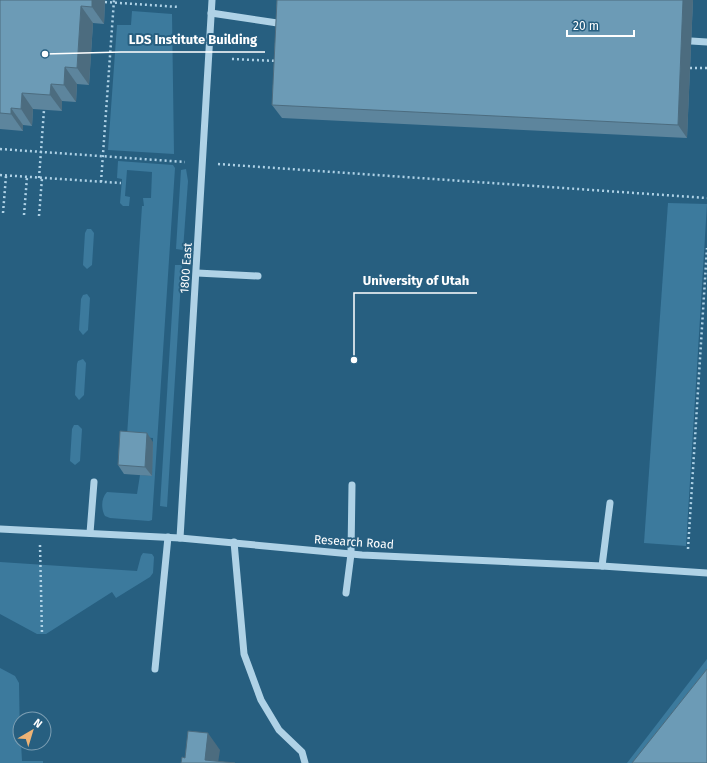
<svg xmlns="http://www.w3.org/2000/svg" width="707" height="763" font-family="'Fira Sans',sans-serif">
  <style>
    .green { fill: #3c7a9d }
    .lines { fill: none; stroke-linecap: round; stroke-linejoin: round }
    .path { stroke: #afd2e6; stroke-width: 2.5; stroke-dasharray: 2 3; stroke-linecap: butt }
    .minor { stroke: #afd2e6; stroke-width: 7 }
    .wall { fill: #5d859d }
    .shaded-wall { fill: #4c6c7f }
    .building { fill: #6c9bb6; stroke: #4c6c7f }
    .labels { text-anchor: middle; stroke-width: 4; stroke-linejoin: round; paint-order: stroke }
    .street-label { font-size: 12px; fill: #fff; stroke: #275f80 }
    .leader { fill: none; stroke: #fff; stroke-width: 1.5 }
    .callout-dot { fill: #fff; stroke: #275f80; stroke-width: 1.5 }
    .callout-label { font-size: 13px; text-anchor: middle; font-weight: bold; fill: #fff; stroke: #275f80; stroke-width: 4; stroke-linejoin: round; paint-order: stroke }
  </style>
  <rect width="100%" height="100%" fill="#275f80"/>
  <!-- green -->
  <g class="green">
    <path d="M 132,11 L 172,14 L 174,154 L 108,150 L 117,25 L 131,25 Z"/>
    <path d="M 118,161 L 173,165 L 175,168 L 152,520 L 149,521 L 110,518 L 105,516 C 101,509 101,498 107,492 L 137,494 L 140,475 L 152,476 L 153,438 L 127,436 L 142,206 L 144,206 L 143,198 L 151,198 L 152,172 L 127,170 L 125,196 L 130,197 L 129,206 L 123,206 L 120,203 L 122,179 L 117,178 Z"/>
    <path d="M 186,169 L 188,181 L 183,250 L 176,249 L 181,170 Z"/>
    <path d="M 668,203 L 707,204 L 686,546 L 644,543 Z"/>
    <path d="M 87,229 L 91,229 L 94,233 L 92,265 L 87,269 L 83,265 L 85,233 Z"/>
    <path d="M 175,265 L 182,265 L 167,507 L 160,506 Z"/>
    <path d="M 87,294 L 90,298 L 88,330 L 83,335 L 79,330 L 81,299 L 83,295 Z"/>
    <path d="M 83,359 L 86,363 L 84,395 L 79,400 L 75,395 L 77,364 L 78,361 Z"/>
    <path d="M 74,425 L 78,425 L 82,429 L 80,461 L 75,465 L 70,461 L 72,429 Z"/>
    <path d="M 143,553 L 152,554 L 154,557 L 153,573 L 150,577 L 116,598 L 112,592 L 46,634 L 37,634 L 0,614 L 0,562 L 137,571 L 141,556 Z"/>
    <path d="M 707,659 L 707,700 L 657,763 L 627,763 Z"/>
    <path d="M 0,668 L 15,676 L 19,683 L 20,743 L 21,743 L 22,761 L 43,761 L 43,763 L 0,763 Z"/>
  </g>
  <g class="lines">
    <!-- path -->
    <g class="path">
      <path d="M 105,2 L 179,7"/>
      <path d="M 232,59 L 277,61"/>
      <path d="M 690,68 L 707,68"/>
      <path d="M 0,149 L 185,162"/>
      <path d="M 218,164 L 707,198"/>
      <path d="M 0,175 L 121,183"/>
      <path d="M 39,178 L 44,110"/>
      <path d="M 101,182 L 114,0"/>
      <path d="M 3,213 L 6,176"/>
      <path d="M 24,215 L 27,177"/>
      <path d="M 39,216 L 42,178"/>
      <path d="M 40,545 L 42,634"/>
      <path d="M 688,549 L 707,248"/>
    </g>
    <!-- minor -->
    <g class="minor">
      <path d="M 211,13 L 284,24"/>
      <path d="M 691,41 L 707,42"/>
      <path d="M 197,273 L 258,276"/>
      <path d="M 0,529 L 180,538 L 362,555 L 602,566 L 707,573"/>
      <path d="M 90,533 L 94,482"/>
      <path d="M 180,538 L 212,0"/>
      <path d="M 234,542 L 244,654 L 261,700 L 279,730 L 302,752 L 305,763"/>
      <path d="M 602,566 L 610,503"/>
      <path d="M 346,593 L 351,554 L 352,485"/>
      <path d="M 155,669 L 168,537"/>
    </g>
  </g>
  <!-- wall -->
  <g class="wall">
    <path d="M 0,0 L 105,0 L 104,24 L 93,23 L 89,85 L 77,84 L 76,102 L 62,101 L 62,111 L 33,109 L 32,126 L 23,125 L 23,131 L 0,129 Z"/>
    <path d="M 277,0 L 693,0 L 687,138 L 282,118 L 272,105 Z"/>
    <path d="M 153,442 L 152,476 L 124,474 L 118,465 Z"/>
  </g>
  <!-- shaded-wall -->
  <g class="shaded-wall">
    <path d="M 92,0 L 105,0 L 104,24 L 92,7 Z"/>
    <path d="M 683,0 L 693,0 L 687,138 L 678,125 Z"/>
    <path d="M 81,6 L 93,23 L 89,85 L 77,68 Z"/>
    <path d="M 65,67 L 77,84 L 76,102 L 64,85 Z"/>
    <path d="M 51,84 L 62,101 L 62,111 L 50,95 Z"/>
    <path d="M 22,93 L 33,109 L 32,126 L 21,109 Z"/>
    <path d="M 11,108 L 23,125 L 23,131 L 11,114 Z"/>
    <path d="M 147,433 L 153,442 L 152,476 L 145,467 Z"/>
    <path d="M 208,733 L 220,750 L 218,763 L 205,760 Z"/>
  </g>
  <!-- building -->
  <g class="building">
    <path d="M 0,0 L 92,0 L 92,7 L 81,6 L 77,68 L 65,67 L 64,85 L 51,84 L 50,95 L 22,93 L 21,109 L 11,108 L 11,114 L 0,113 Z"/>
    <path d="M 277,0 L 683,0 L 678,125 L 272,105 Z"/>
    <path d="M 120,431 L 147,433 L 145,467 L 118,465 Z"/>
    <path d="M 707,669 L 707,763 L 632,763 Z"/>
    <path d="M 188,731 L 208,733 L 205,760 L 235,763 L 181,763 L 182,757 L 185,758 Z"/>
  </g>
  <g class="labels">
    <!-- street labels -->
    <g class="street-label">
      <text transform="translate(186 268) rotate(-86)" y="4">1800 East</text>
      <text transform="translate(354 542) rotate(4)" y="4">Research Road</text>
    </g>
  </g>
  <!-- callouts -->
  <path class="leader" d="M45 54L121 52H265M354 360L354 293H477"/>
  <g class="callout-dot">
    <circle cx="45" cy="54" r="4"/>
    <circle cx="354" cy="360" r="4"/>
  </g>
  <g class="callout-label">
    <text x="193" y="44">LDS Institute Building</text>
    <text x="416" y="285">University of Utah</text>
  </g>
  <!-- north arrow -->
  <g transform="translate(32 731) rotate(38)"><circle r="19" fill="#275f80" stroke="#7d9fb3"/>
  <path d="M0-3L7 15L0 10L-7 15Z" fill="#edb375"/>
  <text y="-6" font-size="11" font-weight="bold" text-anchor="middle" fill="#ffffff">N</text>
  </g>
  <!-- scale -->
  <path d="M567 30v6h67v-6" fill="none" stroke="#ffffff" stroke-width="2"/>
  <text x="573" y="30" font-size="12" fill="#ffffff" stroke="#275f80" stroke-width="3" paint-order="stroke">20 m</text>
</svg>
